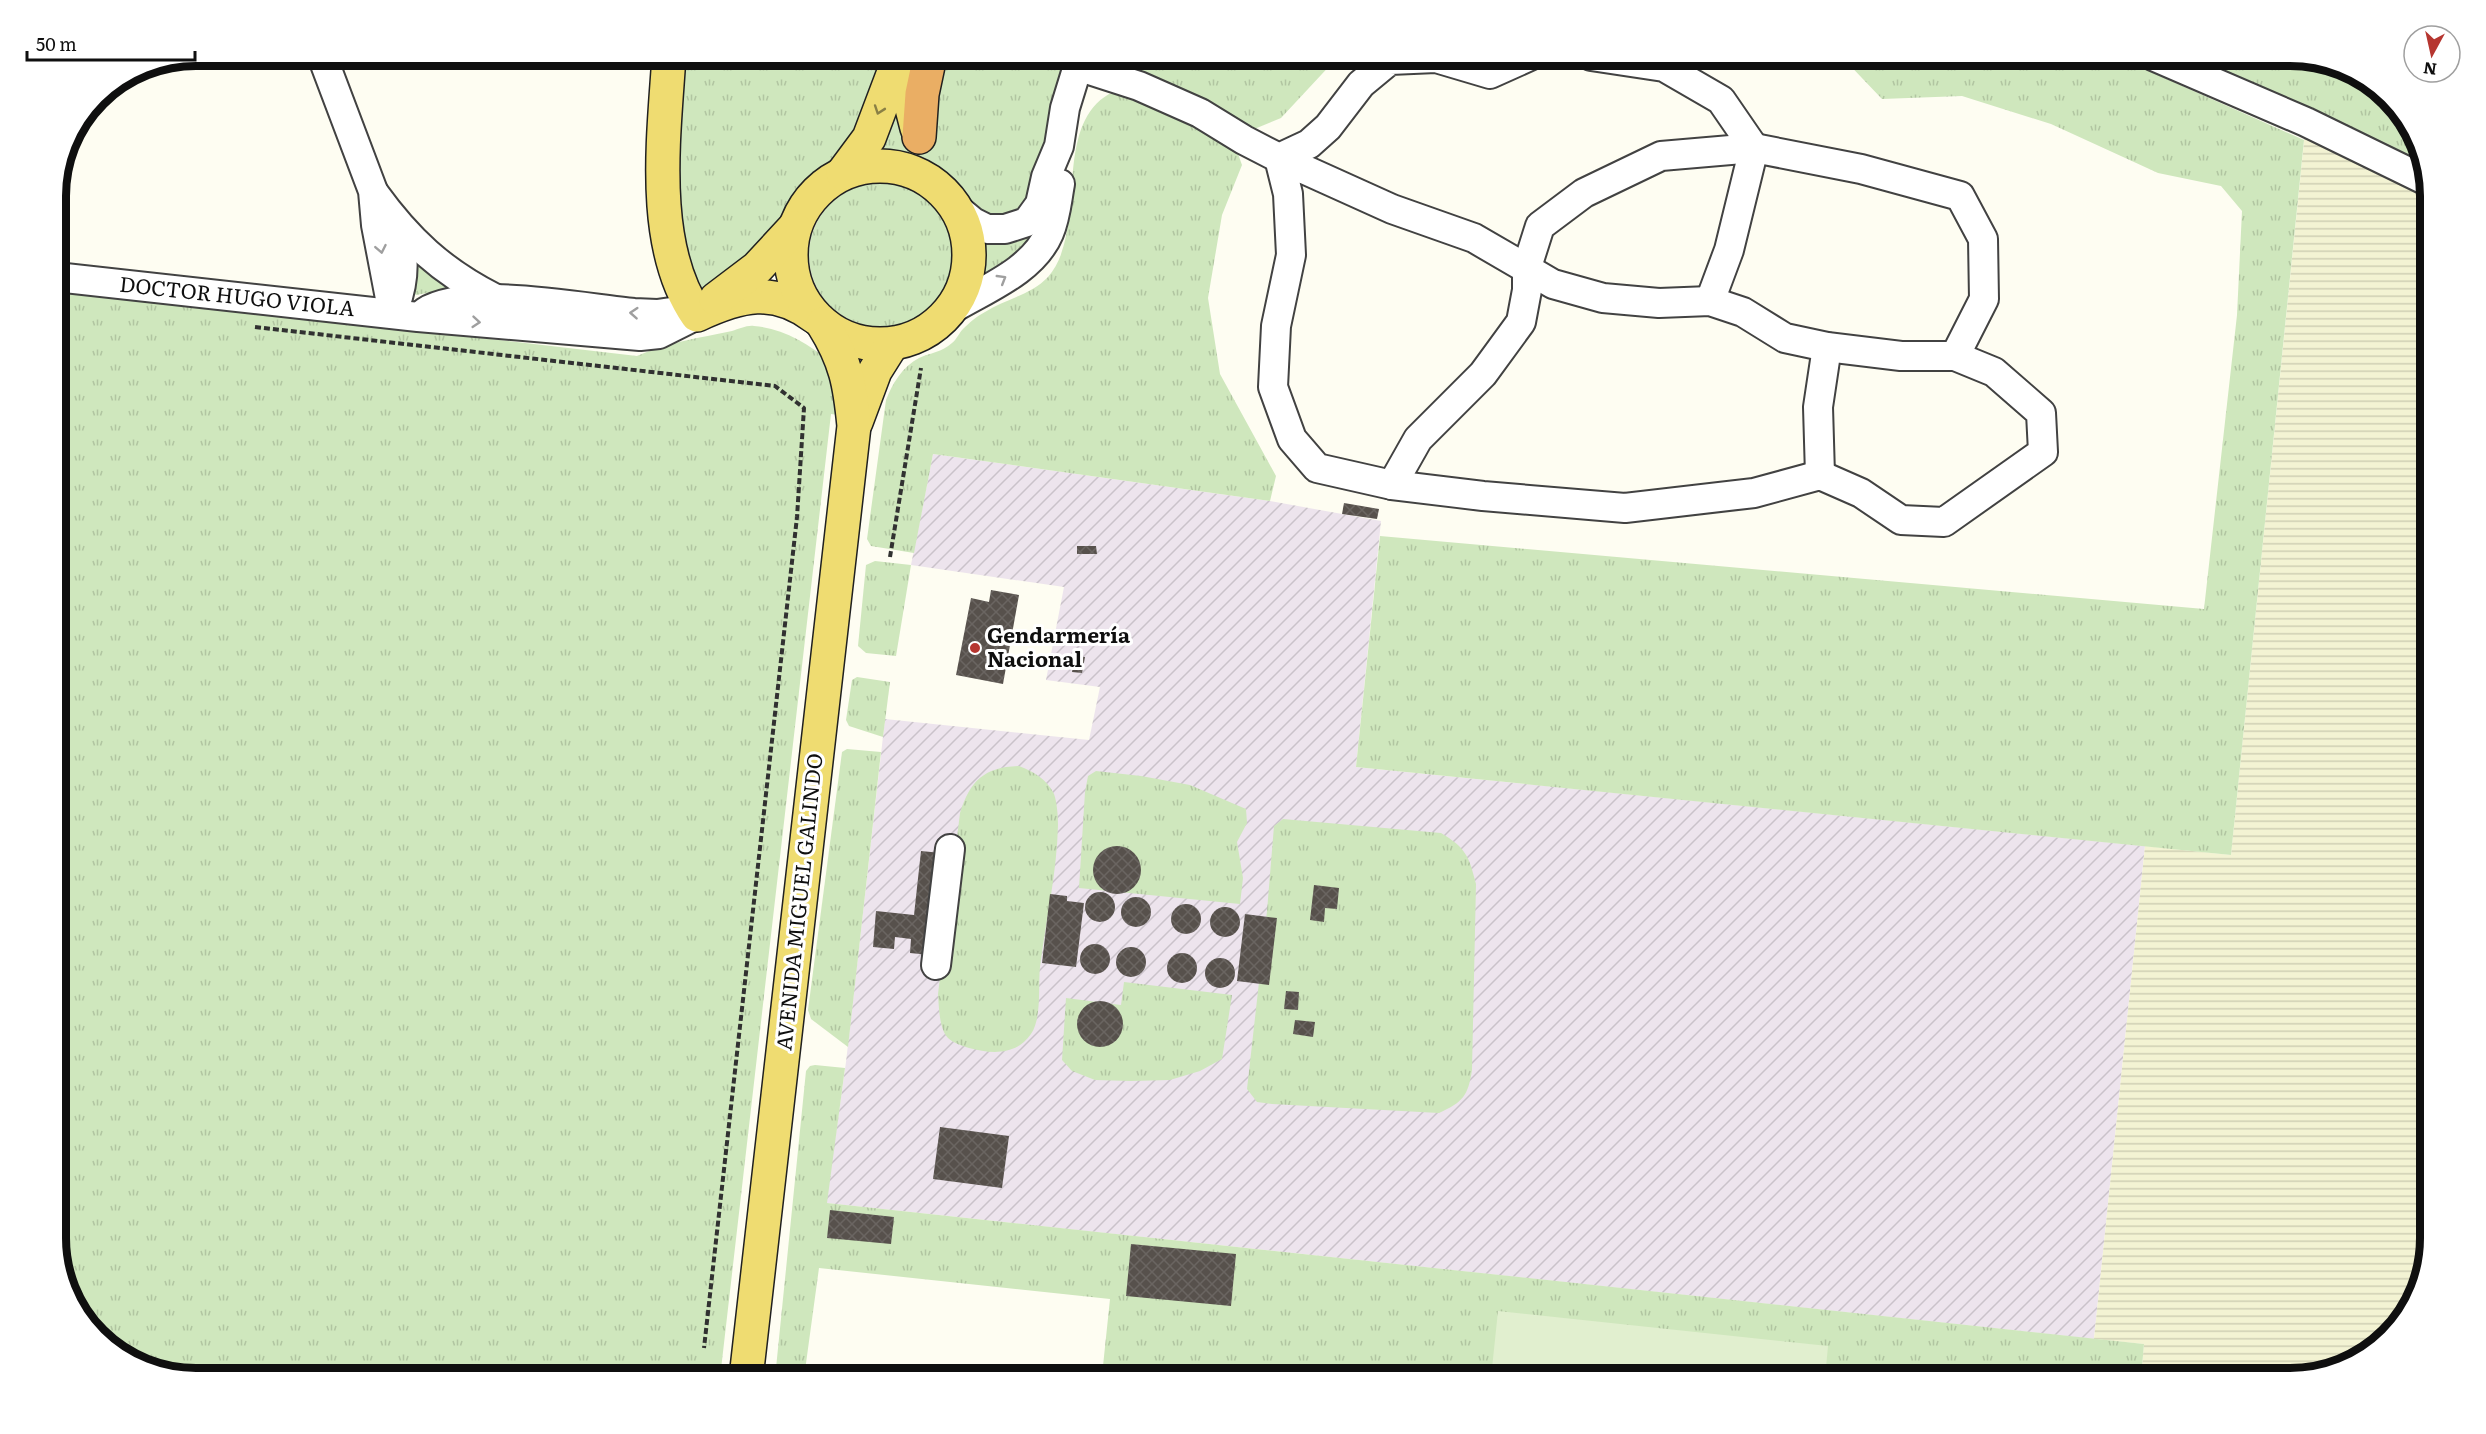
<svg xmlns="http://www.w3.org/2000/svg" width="2486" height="1434" font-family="Literata,serif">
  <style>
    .industrial { fill: url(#industrial-furrows) }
    .farmland { fill: url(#farmland-rules) }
    .grass { fill: url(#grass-tufts) }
    .pitch { fill: #e1efcf }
    .building { fill: url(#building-cross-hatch) }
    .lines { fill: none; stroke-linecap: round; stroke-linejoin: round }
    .minor-casing { stroke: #424242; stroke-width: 32 }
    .major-casing { stroke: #202020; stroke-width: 36 }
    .highway-casing { stroke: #202020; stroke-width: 36 }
    .path { stroke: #313131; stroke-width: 4; stroke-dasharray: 6 3; stroke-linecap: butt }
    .minor { stroke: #fff; stroke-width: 28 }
    .major { stroke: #efdc71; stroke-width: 33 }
    .highway { stroke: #eaae64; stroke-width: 33 }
    .oneway { stroke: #8a8045 }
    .oneway2 { stroke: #9f9f9f }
    .poi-dot { fill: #b63630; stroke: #fff; stroke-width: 2 }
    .labels { text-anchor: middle; stroke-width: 6; stroke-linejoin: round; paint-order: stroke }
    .street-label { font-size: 21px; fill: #0f0f0f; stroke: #fff }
    .poi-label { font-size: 21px; font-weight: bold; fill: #0f0f0f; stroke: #fff; text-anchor: start }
    .rim { fill: none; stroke: #0f0f0f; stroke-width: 8 }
  </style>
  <defs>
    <pattern id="industrial-furrows" width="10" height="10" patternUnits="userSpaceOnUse" patternTransform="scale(1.5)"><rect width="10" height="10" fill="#ede4ed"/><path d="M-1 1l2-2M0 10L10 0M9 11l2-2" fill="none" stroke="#cac2ca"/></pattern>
    <pattern id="farmland-rules" width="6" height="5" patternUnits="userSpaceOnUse" patternTransform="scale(1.5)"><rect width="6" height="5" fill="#f3f3d3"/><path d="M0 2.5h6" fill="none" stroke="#cfcfb4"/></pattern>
    <pattern id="grass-tufts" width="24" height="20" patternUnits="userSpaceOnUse" patternTransform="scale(1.5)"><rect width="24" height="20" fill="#cfe7bd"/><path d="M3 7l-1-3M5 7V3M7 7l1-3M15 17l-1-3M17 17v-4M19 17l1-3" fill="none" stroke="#b1c5a1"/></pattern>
    <pattern id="building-cross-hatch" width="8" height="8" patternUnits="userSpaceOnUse" patternTransform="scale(1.5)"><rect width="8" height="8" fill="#57514c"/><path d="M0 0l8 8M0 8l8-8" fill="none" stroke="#6a6561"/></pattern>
  </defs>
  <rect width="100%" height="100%" fill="#fefdf2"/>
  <!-- industrial -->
  <path class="industrial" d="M 933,454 L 1270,501 L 1381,521 L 1356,767 L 2145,846 L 2094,1339 L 826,1203 L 846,1062 L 885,719 L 1089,740 L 1100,687 L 1046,680 L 1064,587 L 911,565 Z"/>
  <!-- farmland -->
  <path class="farmland" d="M 2306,122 L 2430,187 L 2430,1238 L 2412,1308 L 2360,1359 L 2290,1378 L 2141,1378 L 2144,1344 L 2094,1339 L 2145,846 L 2231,855 Z"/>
  <!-- grass -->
  <g class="grass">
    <path d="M 669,56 L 1081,56 L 1018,226 L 955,207 L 939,188 L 918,174 L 893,167 L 868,167 L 843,173 L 822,187 L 805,206 L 794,228 L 708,303 L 677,277 Z"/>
    <path d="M 1104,56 L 1344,56 L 1335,60 L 1281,118 L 1247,132 L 1114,67 L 1104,58 Z"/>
    <path d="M 1841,56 L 2115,56 L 2304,140 L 2231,855 L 1356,767 L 1380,536 L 2204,609 L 2237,315 L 2242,211 L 2221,186 L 2158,173 L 2051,124 L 1962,96 L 1882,99 Z"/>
    <path d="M 2153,56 L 2290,56 L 2360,74 L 2411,126 L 2429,182 Z"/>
    <path d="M 1109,94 L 1126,94 L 1192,120 L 1237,151 L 1242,165 L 1222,215 L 1208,298 L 1220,374 L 1276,476 L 1270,501 L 933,454 L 914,553 L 871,546 L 867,539 L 886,400 C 892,384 903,366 919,358 C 930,353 942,352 952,343 C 957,339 959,333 963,329 C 969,323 977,316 985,312 C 1005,299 1031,295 1048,277 C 1089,230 1051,128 1109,94 Z"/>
    <circle cx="881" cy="255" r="72"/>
    <path d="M 1041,232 L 994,273 L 980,274 L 982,256 L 977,237 Z"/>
    <path d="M 417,258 L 455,288 L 416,295 L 413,292 Z"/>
    <path d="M 56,288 L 637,356 C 668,342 699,338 732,331 C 739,329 747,325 754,326 C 782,328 808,343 829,361 L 838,415 L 831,414 L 720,1378 L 196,1378 L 126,1360 L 79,1316 L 56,1247 Z"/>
    <path d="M 875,561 L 911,565 L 896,656 L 866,653 L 858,646 L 866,565 Z"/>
    <path d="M 857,677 L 890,682 L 883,737 L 849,726 L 846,720 L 852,680 Z"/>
    <path d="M 847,749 L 881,752 L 848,1047 L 811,1019 L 808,1010 L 842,752 Z"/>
    <path d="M 1019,766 C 1034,772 1047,779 1054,794 C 1057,802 1058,816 1058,825 C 1057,872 1046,920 1040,967 C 1038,986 1042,1018 1031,1034 C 1016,1056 991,1054 969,1048 C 963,1046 953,1043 948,1038 C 939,1029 939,1007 938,994 L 960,813 C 970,781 984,767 1019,766 Z"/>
    <path d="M 1096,771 L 1141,776 L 1190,785 L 1246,809 L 1247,823 L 1237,842 L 1243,878 L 1240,904 L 1079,888 L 1085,792 L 1088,776 Z"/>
    <path d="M 1283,819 L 1441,833 C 1466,848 1469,856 1476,884 L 1472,1070 C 1468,1096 1463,1102 1439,1113 L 1272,1104 L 1257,1102 L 1247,1089 L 1267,911 L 1274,826 Z"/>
    <path d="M 1124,982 L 1232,995 L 1222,1059 L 1200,1071 L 1170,1080 L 1131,1081 L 1095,1080 L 1072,1071 L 1062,1060 L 1066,998 L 1121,1005 Z"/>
    <path d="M 815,1065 L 845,1068 L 827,1203 L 2144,1344 L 2141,1378 L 1217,1378 L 1103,1366 L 1110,1299 L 819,1268 L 804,1378 L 775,1378 L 806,1071 L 810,1066 Z"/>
  </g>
  <!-- pitch -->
  <path class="pitch" d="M 1498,1311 L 1828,1346 L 1825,1378 L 1491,1378 Z"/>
  <!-- building -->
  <g class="building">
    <path d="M 1344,503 L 1379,509 L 1377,519 L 1342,514 Z"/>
    <path d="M 1077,546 L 1096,546 L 1097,554 L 1077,554 Z"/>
    <path d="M 991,590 L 1019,595 L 1003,684 L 956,675 L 971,598 L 989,602 Z"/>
    <path d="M 1075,656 L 1085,657 L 1082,673 L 1072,672 Z"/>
    <circle cx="1117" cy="870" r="24"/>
    <path d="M 921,851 L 941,853 L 930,955 L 910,953 L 911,939 L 895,937 L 894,949 L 873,947 L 876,911 L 914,915 Z"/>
    <path d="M 1314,885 L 1339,888 L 1337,909 L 1325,908 L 1324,922 L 1310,920 Z"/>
    <circle cx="1100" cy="907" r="15"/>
    <path d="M 1050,894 L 1067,896 L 1067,901 L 1084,903 L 1076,967 L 1042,963 Z"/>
    <circle cx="1136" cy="912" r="15"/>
    <circle cx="1186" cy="919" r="15"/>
    <circle cx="1225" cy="922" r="15"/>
    <path d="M 1245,914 L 1277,918 L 1269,985 L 1237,981 Z"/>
    <circle cx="1095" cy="959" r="15"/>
    <circle cx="1131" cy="962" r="15"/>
    <circle cx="1182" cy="968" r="15"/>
    <circle cx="1220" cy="973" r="15"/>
    <path d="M 1286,991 L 1299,992 L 1298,1010 L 1284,1009 Z"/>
    <circle cx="1100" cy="1024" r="23"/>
    <path d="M 1295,1020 L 1315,1022 L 1313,1037 L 1293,1034 Z"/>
    <path d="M 940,1127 L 1009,1136 L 1002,1188 L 933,1179 Z"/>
    <path d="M 830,1210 L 894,1217 L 891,1244 L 827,1238 Z"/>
    <path d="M 1131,1244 L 1236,1254 L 1231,1306 L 1126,1296 Z"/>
  </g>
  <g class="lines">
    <!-- minor casing -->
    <g class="minor-casing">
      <g id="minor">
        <path d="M 322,56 L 373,191 L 376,225 L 393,314"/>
        <path d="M 1591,56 L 1664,67 L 1721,100 L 1754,148 L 1729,250 L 1710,301"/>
        <path d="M 2153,56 L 2306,122 L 2429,182"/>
        <path d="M 1077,66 L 1139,86 L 1200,113 L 1244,140 L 1279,158 L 1392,209 L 1474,238 L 1553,284 L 1603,298 L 1659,303 L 1710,301 L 1743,312 L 1785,338 L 1827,347 L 1901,356 L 1955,356 L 1994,372 L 2041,413 L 2043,452 L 1944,522 L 1901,520 L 1861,493 L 1820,475 L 1754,493 L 1625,508 L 1483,496 L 1392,485 L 1317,468 L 1292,439 L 1273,387 L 1276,326 L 1291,255 L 1288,194 L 1279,158 L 1309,144 L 1328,127 L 1361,84 L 1390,60 L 1436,58 L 1490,74 L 1530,56"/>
        <path d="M 374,193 C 408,240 441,271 494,298"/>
        <path d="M 955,207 L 973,222 L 987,229 L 1005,229 L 1027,222 L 1040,204 L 1046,177 L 1059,146 L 1065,108 L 1081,56"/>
        <path d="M 56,277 L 418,317 L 640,336 L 659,334 L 697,315"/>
        <path d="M 395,306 C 406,277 404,253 396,223"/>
        <path d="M 952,309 C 985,289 1033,271 1049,233 C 1056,217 1057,200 1060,184"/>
        <path d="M 425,312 C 468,285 582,308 634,313 L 657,314 L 692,309"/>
        <path d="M 1820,475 L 1818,407 L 1827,347"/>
        <path d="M 1392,485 L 1418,439 L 1483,374 L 1521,322 L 1527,290 L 1527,267 L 1540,226 L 1584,193 L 1661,156 L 1754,148 L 1861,169 L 1960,196 L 1983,239 L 1984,299 L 1955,356"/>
        <path d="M 936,965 L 950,849"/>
      </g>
    </g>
    <!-- major casing -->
    <g class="major-casing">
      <g id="major">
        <path d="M 669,56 C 664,136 649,245 697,315 C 740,295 774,286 815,317"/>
        <path d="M 903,56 L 908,93 L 917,128"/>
        <circle cx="880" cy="255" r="89"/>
        <path d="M 843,173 L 869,138 L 900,56"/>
        <path d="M 716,299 L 757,268 L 794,228"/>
        <path d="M 856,422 L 875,371 L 892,344"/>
        <path d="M 746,1378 L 854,426 C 850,384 846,361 823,324"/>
      </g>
    </g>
    <!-- highway casing -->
    <g class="highway-casing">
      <path id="highway" d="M 919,137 L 922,94 L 930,56"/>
    </g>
    <!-- path -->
    <g class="path">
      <path d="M 56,308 L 67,305"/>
      <path d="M 255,327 L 775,386 L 804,408 L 797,517 L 704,1348"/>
      <path d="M 890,557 L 921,368"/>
    </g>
    <!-- minor -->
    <use href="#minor" class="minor"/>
    <!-- major -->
    <use href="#major" class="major"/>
    <!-- highway -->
    <use href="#highway" class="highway"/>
  </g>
  <!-- one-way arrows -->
  <defs><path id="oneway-chevron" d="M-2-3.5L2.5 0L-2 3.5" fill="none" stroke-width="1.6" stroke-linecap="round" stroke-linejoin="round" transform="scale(1.5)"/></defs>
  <use class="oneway" href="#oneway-chevron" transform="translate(879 110) rotate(109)"/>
  <g class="oneway2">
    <use href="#oneway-chevron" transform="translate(381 249) rotate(79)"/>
    <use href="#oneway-chevron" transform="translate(1002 279) rotate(-31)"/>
    <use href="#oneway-chevron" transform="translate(634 313) rotate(-176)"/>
    <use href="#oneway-chevron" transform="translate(476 322) rotate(5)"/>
  </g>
  <!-- markers -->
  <circle class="poi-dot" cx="975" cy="648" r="6"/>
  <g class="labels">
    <!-- street labels -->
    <g class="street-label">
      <text transform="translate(237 297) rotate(6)" y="7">DOCTOR HUGO VIOLA</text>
      <text transform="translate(800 902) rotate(-84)" y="7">AVENIDA MIGUEL GALINDO</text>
    </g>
    <!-- poi labels -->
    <g class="poi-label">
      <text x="987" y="643">Gendarmería<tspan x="987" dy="24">Nacional</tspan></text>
    </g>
  </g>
  <!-- crop -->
  <path d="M0 0H2486V1434H0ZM196 66H2290A130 130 0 0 1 2420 196V1238A130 130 0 0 1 2290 1368H196A130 130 0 0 1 66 1238V196A130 130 0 0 1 196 66Z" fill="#fff" fill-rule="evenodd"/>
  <path class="rim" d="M196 66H2290A130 130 0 0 1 2420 196V1238A130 130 0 0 1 2290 1368H196A130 130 0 0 1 66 1238V196A130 130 0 0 1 196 66Z"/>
  <!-- north arrow -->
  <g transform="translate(2432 54) rotate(188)"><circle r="28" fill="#ffffff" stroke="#9f9f9f" stroke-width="1.5"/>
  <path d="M0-4.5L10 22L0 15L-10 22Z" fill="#b63630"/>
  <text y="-9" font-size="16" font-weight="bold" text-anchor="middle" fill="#0f0f0f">N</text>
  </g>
  <!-- scale -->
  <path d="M27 51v9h168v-9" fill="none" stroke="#0f0f0f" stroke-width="3"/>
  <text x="36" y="51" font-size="18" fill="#0f0f0f" stroke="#ffffff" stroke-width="4.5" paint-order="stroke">50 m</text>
</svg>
